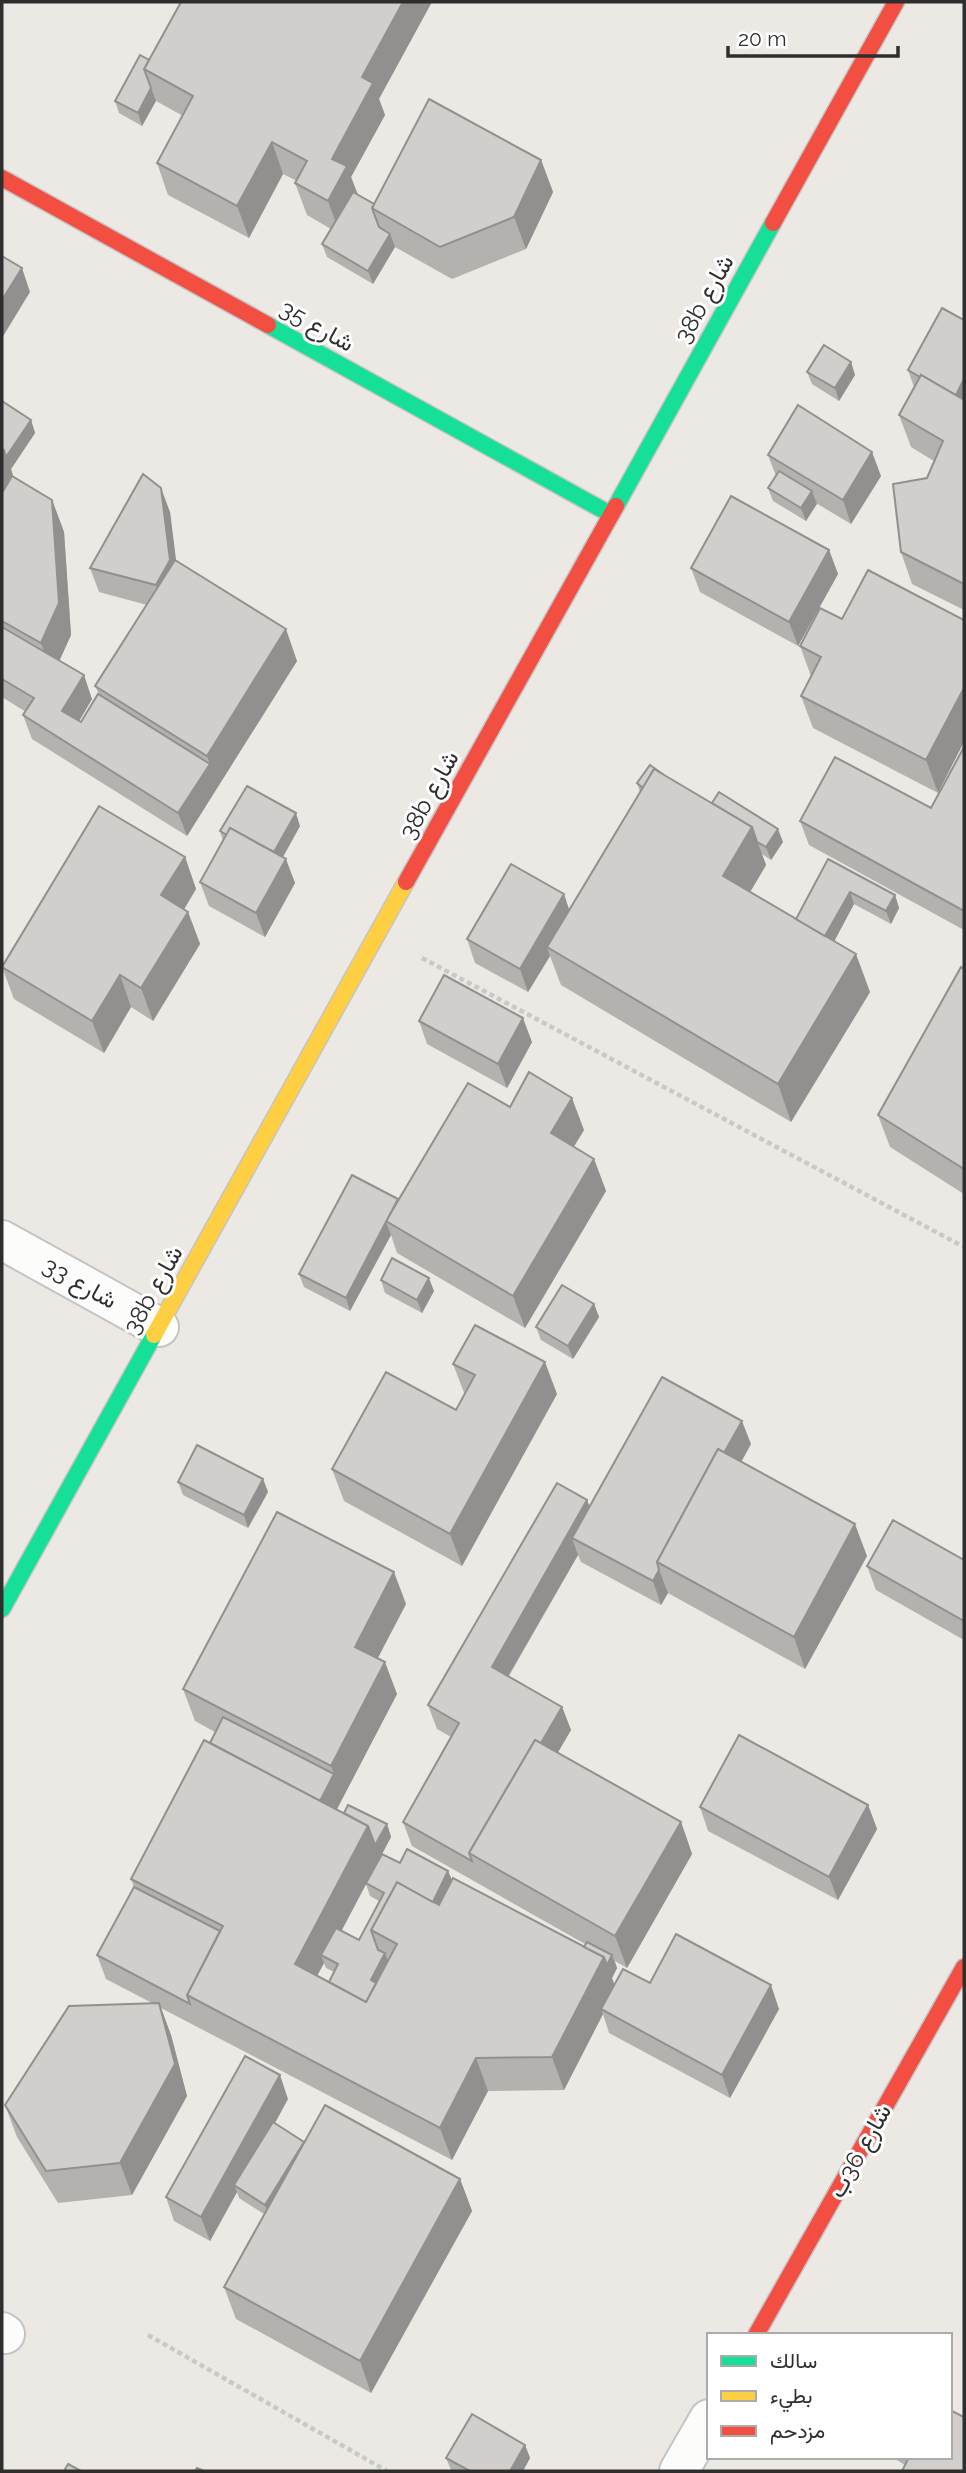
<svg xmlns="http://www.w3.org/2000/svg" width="966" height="2473" font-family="Raleway,Vazirmatn,sans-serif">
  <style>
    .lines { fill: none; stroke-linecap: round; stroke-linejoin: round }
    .street-casing { stroke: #c5c4c5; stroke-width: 42 }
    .fast-casing { stroke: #c5c4c5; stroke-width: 19 }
    .slow-casing { stroke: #c5c4c5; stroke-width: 19 }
    .jam-casing { stroke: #c5c4c5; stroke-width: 19 }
    .path { stroke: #c9c9c8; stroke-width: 4.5; stroke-dasharray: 5 3.5; stroke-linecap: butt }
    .street { stroke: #fcfcfb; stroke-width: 38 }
    .fast { stroke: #16e098; stroke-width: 16 }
    .slow { stroke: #ffcf43; stroke-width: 16 }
    .jam { stroke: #f24e42; stroke-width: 16 }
    .wall { fill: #b4b1af; fill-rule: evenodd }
    .shaded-wall { fill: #92908e }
    .building { fill: #d1cecb; stroke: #92908e; stroke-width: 2 }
    .labels { text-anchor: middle; stroke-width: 6; stroke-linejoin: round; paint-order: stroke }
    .street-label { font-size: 24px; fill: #2e2e2e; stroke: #fff }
  </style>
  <rect width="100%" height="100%" fill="#ece8e4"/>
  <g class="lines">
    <!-- street casing -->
    <g class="street-casing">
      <g id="street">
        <path d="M 2,1240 L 159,1327"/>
        <path d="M 2,2332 L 5,2334"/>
        <path d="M 679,2471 L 709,2419"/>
      </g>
    </g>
    <!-- fast casing -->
    <g class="fast-casing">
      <g id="fast">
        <path d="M 268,325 L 610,514"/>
        <path d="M 616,506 L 773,223"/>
        <path d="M 2,1609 L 154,1335"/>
      </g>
    </g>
    <!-- slow casing -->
    <g class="slow-casing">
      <path id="slow" d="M 154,1335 L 406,882"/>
    </g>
    <!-- jam casing -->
    <g class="jam-casing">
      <g id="jam">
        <path d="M 2,178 L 268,325"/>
        <path d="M 773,223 L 896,2"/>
        <path d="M 406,882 L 616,506"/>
        <path d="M 756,2335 L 964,1967"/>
      </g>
    </g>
    <!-- path -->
    <g class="path">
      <path d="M 422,958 L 964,1247"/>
      <path d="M 148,2335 L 387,2471"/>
    </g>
    <!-- street -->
    <use href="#street" class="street"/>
    <!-- fast -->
    <use href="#fast" class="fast"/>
    <!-- slow -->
    <use href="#slow" class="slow"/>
    <!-- jam -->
    <use href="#jam" class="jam"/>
  </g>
  <!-- wall -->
  <g class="wall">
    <path d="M 149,60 L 379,99 L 385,115 L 351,177 L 358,195 L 374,204 L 541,160 L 553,192 L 526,249 L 452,279 L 395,247 L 373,284 L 327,257 L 322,244 L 331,229 L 307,215 L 295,183 L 297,181 L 283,174 L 249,238 L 168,195 L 157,163 L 183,116 L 156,101 L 142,126 L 119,113 L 115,101 Z"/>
    <path d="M 964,320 L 964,610 L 912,584 L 901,552 L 927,478 L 934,461 L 911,447 L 899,415 L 914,387 L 908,370 Z"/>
    <path d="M 851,362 L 855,375 L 839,401 L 812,384 L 807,372 Z"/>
    <path d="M 2,401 L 31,420 L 35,433 L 11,469 L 13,476 L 52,500 L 64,532 L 71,635 L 59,661 L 92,699 L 79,721 L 81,722 L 99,694 L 95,686 L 147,605 L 99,592 L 90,568 L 170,512 L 176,561 L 297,661 L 187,836 L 32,739 L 23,715 L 26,712 L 2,697 Z"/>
    <path d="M 768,455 L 881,476 L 851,524 L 816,503 L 806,521 L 773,501 L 768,488 L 776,476 Z"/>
    <path d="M 829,550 L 838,574 L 798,646 L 700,592 L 691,568 Z"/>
    <path d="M 868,570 L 938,793 L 813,728 L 801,696 L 811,676 L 800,646 L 842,619 Z"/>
    <path d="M 964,747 L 964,930 L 809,845 L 800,821 L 931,808 Z"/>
    <path d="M 664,775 L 712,803 L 783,842 L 771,860 L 762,854 L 766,865 L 750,892 L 796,919 L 828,859 L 895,895 L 899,908 L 891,924 L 854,904 L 834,941 L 870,992 L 791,1122 L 561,985 L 550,956 L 528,992 L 475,963 L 467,939 L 569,910 L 640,792 L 637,783 Z"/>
    <path d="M 300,826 L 283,857 L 295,883 L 265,937 L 209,906 L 200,882 L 223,841 L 220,831 Z"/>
    <path d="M 185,857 L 196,889 L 184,909 L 188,912 L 200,944 L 153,1021 L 131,1007 L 104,1053 L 14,999 L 2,967 Z"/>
    <path d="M 964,969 L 964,1194 L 890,1147 L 878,1115 Z"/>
    <path d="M 419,1021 L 532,1042 L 507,1088 L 427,1044 Z"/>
    <path d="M 510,1107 L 584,1130 L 574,1147 L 594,1159 L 606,1191 L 525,1328 L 397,1253 L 391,1235 L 350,1311 L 304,1287 L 299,1274 L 398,1199 Z"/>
    <path d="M 381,1280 L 434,1291 L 422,1313 L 385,1293 Z"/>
    <path d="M 594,1304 L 599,1317 L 573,1359 L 541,1340 L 536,1327 Z"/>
    <path d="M 453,1364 L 557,1394 L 462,1566 L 344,1501 L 332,1469 L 456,1410 L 465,1395 Z"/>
    <path d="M 751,1444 L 741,1462 L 867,1556 L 805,1669 L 668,1593 L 661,1605 L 581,1562 L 578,1555 L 509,1676 L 562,1707 L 571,1730 L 558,1752 L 681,1822 L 692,1854 L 627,1968 L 615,1961 L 617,1968 L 612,1978 L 614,1985 L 650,1983 L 779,2009 L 730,2098 L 609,2033 L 603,2014 L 564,2090 L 488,2091 L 452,2160 L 161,2008 L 171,2035 L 187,2096 L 132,2195 L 58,2203 L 17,2137 L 5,2105 L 152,2003 L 106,1979 L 97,1955 L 134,1887 L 131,1879 L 215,1732 L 195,1721 L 183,1689 L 406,1604 L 377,1658 L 397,1694 L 337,1809 L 344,1813 L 387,1824 L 391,1837 L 382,1854 L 400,1863 L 448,1871 L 452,1880 L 584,1947 L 585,1944 L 412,1846 L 403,1822 L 451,1737 L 437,1729 L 428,1705 L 587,1500 L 590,1507 ZM 366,1884 L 370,1896 L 379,1901 L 359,1940 L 342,1930 ZM 324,1963 L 326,1968 L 334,1972 L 329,1982 L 317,1976 Z"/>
    <path d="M 263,1479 L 268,1492 L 248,1528 L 183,1495 L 178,1482 Z"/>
    <path d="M 964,1560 L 964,1640 L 876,1590 L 867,1566 Z"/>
    <path d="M 868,1805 L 877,1829 L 838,1900 L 708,1831 L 700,1807 Z"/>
    <path d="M 288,2099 L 275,2123 L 304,2142 L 460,2179 L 472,2211 L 371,2393 L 236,2319 L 224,2287 L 264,2214 L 239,2198 L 237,2192 L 210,2241 L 174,2221 L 166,2197 Z"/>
    <path d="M 525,2445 L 530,2458 L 523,2471 L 452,2471 L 451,2470 L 446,2458 Z"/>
    <path d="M 892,2457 L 950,2457 L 905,2465 Z"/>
  </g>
  <!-- shaded-wall -->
  <g class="shaded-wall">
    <path d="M 403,2 L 432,2 L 379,99 L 385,115 L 351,177 L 359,198 L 340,234 L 328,201 L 332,159 L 362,77 Z"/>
    <path d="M 151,88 L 156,101 L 142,126 L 138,113 Z"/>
    <path d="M 272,142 L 283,174 L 249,238 L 237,206 Z"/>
    <path d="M 541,160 L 553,192 L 526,249 L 514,217 Z"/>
    <path d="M 390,234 L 395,247 L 373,284 L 368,271 Z"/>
    <path d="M 22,268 L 30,292 L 2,338 L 2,300 Z"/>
    <path d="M 851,362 L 855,375 L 839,401 L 835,388 Z"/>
    <path d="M 964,379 L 964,420 L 955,396 Z"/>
    <path d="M 31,420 L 35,433 L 11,469 L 15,482 L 2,508 L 2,453 Z"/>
    <path d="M 872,452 L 881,476 L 851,524 L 843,500 Z"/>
    <path d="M 161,488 L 170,512 L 179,584 L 164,609 L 156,585 Z"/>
    <path d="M 812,491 L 817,504 L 806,521 L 801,508 Z"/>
    <path d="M 52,500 L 64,532 L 71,635 L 53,675 L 41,643 Z"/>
    <path d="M 829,550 L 838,574 L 798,646 L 789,622 Z"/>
    <path d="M 286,629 L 297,661 L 187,836 L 178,813 L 210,764 L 207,756 Z"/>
    <path d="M 84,675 L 92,699 L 71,735 L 62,711 Z"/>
    <path d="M 964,688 L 964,742 L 938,793 L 926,760 Z"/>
    <path d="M 296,813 L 300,826 L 275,871 L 270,859 Z"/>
    <path d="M 752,827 L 766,865 L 737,914 L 723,876 Z"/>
    <path d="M 778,829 L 783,842 L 771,860 L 766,847 Z"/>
    <path d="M 185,857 L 196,889 L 173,928 L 161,895 Z"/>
    <path d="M 286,859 L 295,883 L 265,937 L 256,913 Z"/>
    <path d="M 850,892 L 854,904 L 827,955 L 822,942 Z"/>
    <path d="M 564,894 L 572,918 L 547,947 L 550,956 L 528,992 L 520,969 Z"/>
    <path d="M 895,895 L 899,908 L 891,924 L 886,911 Z"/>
    <path d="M 188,912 L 200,944 L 153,1021 L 141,988 Z"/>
    <path d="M 856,954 L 870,992 L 791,1122 L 778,1084 Z"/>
    <path d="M 120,975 L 131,1007 L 104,1053 L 92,1021 Z"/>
    <path d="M 523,1018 L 532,1042 L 507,1088 L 498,1064 Z"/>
    <path d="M 572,1098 L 584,1130 L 562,1165 L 551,1133 Z"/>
    <path d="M 594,1159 L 606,1191 L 525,1328 L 513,1296 Z"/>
    <path d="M 386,1222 L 391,1235 L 350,1311 L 346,1298 Z"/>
    <path d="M 429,1278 L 434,1291 L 422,1313 L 417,1300 Z"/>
    <path d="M 594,1304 L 599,1317 L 573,1359 L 568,1346 Z"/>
    <path d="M 545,1362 L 557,1394 L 462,1566 L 450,1534 Z"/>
    <path d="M 742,1421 L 751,1444 L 679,1574 L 662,1565 Z"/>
    <path d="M 263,1479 L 268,1492 L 248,1528 L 244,1515 Z"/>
    <path d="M 587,1500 L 596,1524 L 572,1538 L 578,1555 L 500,1690 L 492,1667 Z"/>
    <path d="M 855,1524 L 867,1556 L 805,1669 L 794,1637 Z"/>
    <path d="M 659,1570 L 668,1593 L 661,1605 L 653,1581 Z"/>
    <path d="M 394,1572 L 406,1604 L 367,1679 L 355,1647 Z"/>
    <path d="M 385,1662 L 397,1694 L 326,1830 L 317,1806 L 334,1774 L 331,1766 Z"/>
    <path d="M 562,1707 L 571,1730 L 492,1866 L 475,1856 Z"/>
    <path d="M 868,1805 L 877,1829 L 838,1900 L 829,1877 Z"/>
    <path d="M 681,1822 L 692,1854 L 627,1968 L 615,1936 Z"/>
    <path d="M 387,1824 L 391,1837 L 327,1958 L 321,1955 L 324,1963 L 306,1996 L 295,1964 L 368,1826 Z"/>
    <path d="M 448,1871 L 453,1883 L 431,1926 L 426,1914 Z"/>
    <path d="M 385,1953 L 390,1966 L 375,1992 L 371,1980 Z"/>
    <path d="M 612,1955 L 617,1968 L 612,1978 L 616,1989 L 601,2009 L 603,2014 L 564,2090 L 552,2057 L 604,1957 Z"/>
    <path d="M 771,1985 L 779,2009 L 730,2098 L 722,2075 Z"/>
    <path d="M 159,2003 L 171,2035 L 187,2096 L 132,2195 L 120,2163 Z"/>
    <path d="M 476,2058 L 488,2091 L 452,2160 L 440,2128 Z"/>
    <path d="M 280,2075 L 288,2099 L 239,2188 L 234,2185 L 237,2192 L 210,2241 L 201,2217 Z"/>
    <path d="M 305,2143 L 270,2218 L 265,2205 Z"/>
    <path d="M 460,2179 L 472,2211 L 371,2393 L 360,2361 Z"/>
    <path d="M 525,2445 L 530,2458 L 523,2471 L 510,2471 Z"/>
  </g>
  <!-- building -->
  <g class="building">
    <path d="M 181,2 L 403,2 L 362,77 L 373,83 L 332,159 L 347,166 L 328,201 L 295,183 L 307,161 L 272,142 L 237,206 L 157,163 L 193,96 L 144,69 Z"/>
    <path d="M 140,55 L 149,60 L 144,69 L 151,88 L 138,113 L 115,101 Z"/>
    <path d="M 429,99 L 541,160 L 514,217 L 440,247 L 372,208 Z"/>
    <path d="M 353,192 L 374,204 L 372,208 L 379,227 L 390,234 L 368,271 L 322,244 Z"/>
    <path d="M 2,256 L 22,268 L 2,300 Z"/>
    <path d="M 942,308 L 964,320 L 964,379 L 956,395 L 921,375 L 920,377 L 908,370 Z"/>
    <path d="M 824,345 L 851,362 L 835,388 L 807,372 Z"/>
    <path d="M 921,375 L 964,400 L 964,584 L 901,552 L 893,484 L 927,478 L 943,441 L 899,415 Z"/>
    <path d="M 2,401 L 31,420 L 6,457 L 4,450 L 2,449 Z"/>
    <path d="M 798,405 L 872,452 L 843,500 L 768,455 Z"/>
    <path d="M 779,471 L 812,491 L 801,508 L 768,488 Z"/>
    <path d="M 143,474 L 161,488 L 170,560 L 156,585 L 90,568 Z"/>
    <path d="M 12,476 L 52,500 L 59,603 L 41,643 L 2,621 L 2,493 Z"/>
    <path d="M 731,496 L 829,550 L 789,622 L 691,568 Z"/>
    <path d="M 175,560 L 286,629 L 207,756 L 95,686 Z"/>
    <path d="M 868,570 L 964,620 L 964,688 L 926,760 L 801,696 L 821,657 L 800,646 L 820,608 L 842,619 Z"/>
    <path d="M 2,627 L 84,675 L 62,711 L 81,722 L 98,694 L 210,764 L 178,813 L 23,715 L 34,698 L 2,679 Z"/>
    <path d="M 964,747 L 964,911 L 800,821 L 835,757 L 931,808 Z"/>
    <path d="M 650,765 L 664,775 L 654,769 L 643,788 L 637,783 Z"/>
    <path d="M 654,769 L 752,827 L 723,876 L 856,954 L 778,1084 L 547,947 Z"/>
    <path d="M 247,786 L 296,813 L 274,852 L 230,828 L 227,835 L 220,831 Z"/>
    <path d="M 719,792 L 778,829 L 766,847 L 757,842 L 752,827 L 712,803 Z"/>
    <path d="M 99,806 L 185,857 L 161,895 L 188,912 L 141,988 L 120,975 L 92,1021 L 2,967 Z"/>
    <path d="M 230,828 L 286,859 L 256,913 L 200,882 Z"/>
    <path d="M 828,859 L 895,895 L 886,911 L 850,892 L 825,936 L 796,919 Z"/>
    <path d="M 511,864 L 564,894 L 520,969 L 467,939 Z"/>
    <path d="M 961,967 L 964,969 L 964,1169 L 878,1115 Z"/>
    <path d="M 444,975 L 523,1018 L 498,1064 L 419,1021 Z"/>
    <path d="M 529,1072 L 572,1098 L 551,1133 L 594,1159 L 513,1296 L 386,1221 L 468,1083 L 510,1107 Z"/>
    <path d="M 352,1175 L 398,1199 L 346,1298 L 299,1274 Z"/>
    <path d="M 392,1258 L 429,1278 L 417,1300 L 381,1280 Z"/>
    <path d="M 562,1285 L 594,1304 L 568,1346 L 536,1327 Z"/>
    <path d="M 475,1325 L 545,1362 L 450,1534 L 332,1469 L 386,1372 L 456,1410 L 475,1375 L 453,1364 Z"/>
    <path d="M 662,1377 L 742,1421 L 724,1453 L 718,1449 L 657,1562 L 659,1570 L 653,1581 L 572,1538 Z"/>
    <path d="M 197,1445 L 263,1479 L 244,1515 L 178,1482 Z"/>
    <path d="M 718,1449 L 855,1524 L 794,1637 L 657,1562 Z"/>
    <path d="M 557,1483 L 587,1500 L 492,1667 L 562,1707 L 541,1743 L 535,1740 L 469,1853 L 472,1861 L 403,1822 L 459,1723 L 428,1705 Z"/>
    <path d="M 277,1512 L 394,1572 L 355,1647 L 385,1662 L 331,1766 L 183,1689 Z"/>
    <path d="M 893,1520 L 964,1560 L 964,1621 L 867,1566 Z"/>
    <path d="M 223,1717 L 334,1774 L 320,1801 L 210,1743 Z"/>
    <path d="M 739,1735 L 868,1805 L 829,1877 L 700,1807 Z"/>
    <path d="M 204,1740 L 368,1826 L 295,1964 L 366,2002 L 397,1944 L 371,1930 L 397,1882 L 439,1905 L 453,1878 L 604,1957 L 552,2057 L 476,2058 L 440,2128 L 187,1995 L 223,1926 L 131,1879 Z"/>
    <path d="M 535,1740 L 681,1822 L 615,1936 L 469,1853 Z"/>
    <path d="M 348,1805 L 387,1824 L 375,1845 L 368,1826 L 344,1813 Z"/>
    <path d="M 407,1849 L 448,1871 L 433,1902 L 397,1882 L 371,1930 L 378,1950 L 385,1953 L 371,1980 L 376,1983 L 366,2002 L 329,1982 L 338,1964 L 321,1955 L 336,1928 L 359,1940 L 384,1893 L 366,1883 L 382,1854 L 400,1863 Z"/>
    <path d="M 134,1887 L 220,1931 L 187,1995 L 190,2004 L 97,1955 Z"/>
    <path d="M 676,1934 L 771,1985 L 722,2075 L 601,2009 L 623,1969 L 650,1983 Z"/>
    <path d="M 587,1942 L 612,1955 L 607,1965 L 604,1957 L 584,1947 Z"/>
    <path d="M 159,2003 L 175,2064 L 120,2163 L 46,2171 L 5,2105 L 69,2006 Z"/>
    <path d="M 245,2056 L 280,2075 L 201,2217 L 166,2197 Z"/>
    <path d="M 325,2105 L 460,2179 L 360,2361 L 224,2287 Z"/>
    <path d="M 273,2122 L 304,2142 L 265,2205 L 234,2185 Z"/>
    <path d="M 950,2410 L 964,2417 L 964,2471 L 902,2471 L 909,2457 L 950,2457 Z"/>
    <path d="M 472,2414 L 525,2445 L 510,2471 L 470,2471 L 446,2458 Z"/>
    <path d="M 68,2464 L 81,2471 L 64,2471 Z"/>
    <path d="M 197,2468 L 204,2471 L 195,2471 Z"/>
  </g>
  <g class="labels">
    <!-- street labels -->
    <g class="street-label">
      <text transform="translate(704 299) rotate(-61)" y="8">38b شارع</text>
      <text transform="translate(317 326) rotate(29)" y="8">شارع 35</text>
      <text transform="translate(429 795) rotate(-61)" y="8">38b شارع</text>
      <text transform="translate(80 1283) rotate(29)" y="8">شارع 33</text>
      <text transform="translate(153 1290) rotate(-61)" y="8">38b شارع</text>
      <text transform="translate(860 2151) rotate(-61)" y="8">شارع 36ب</text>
    </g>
  </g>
  <!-- border -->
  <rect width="966" height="2473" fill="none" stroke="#2e2e2e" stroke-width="7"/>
  <!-- legend -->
  <rect x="707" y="2333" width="245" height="126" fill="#ffffff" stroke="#ababab" stroke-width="2"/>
  <rect x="721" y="2356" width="35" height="10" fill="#16e098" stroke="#ababab" stroke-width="2"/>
  <text x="770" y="2368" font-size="21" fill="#2e2e2e">سالك</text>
  <rect x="721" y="2391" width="35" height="10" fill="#ffcf43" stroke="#ababab" stroke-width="2"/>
  <text x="770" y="2403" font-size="21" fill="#2e2e2e">بطيء</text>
  <rect x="721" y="2426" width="35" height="10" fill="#f24e42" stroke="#ababab" stroke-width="2"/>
  <text x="770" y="2438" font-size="21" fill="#2e2e2e">مزدحم</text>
  <!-- scale -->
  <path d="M728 46v10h170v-10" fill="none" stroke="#2e2e2e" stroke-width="3.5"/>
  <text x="738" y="46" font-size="21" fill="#2e2e2e" stroke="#ffffff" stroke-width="5" paint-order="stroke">20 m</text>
</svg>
